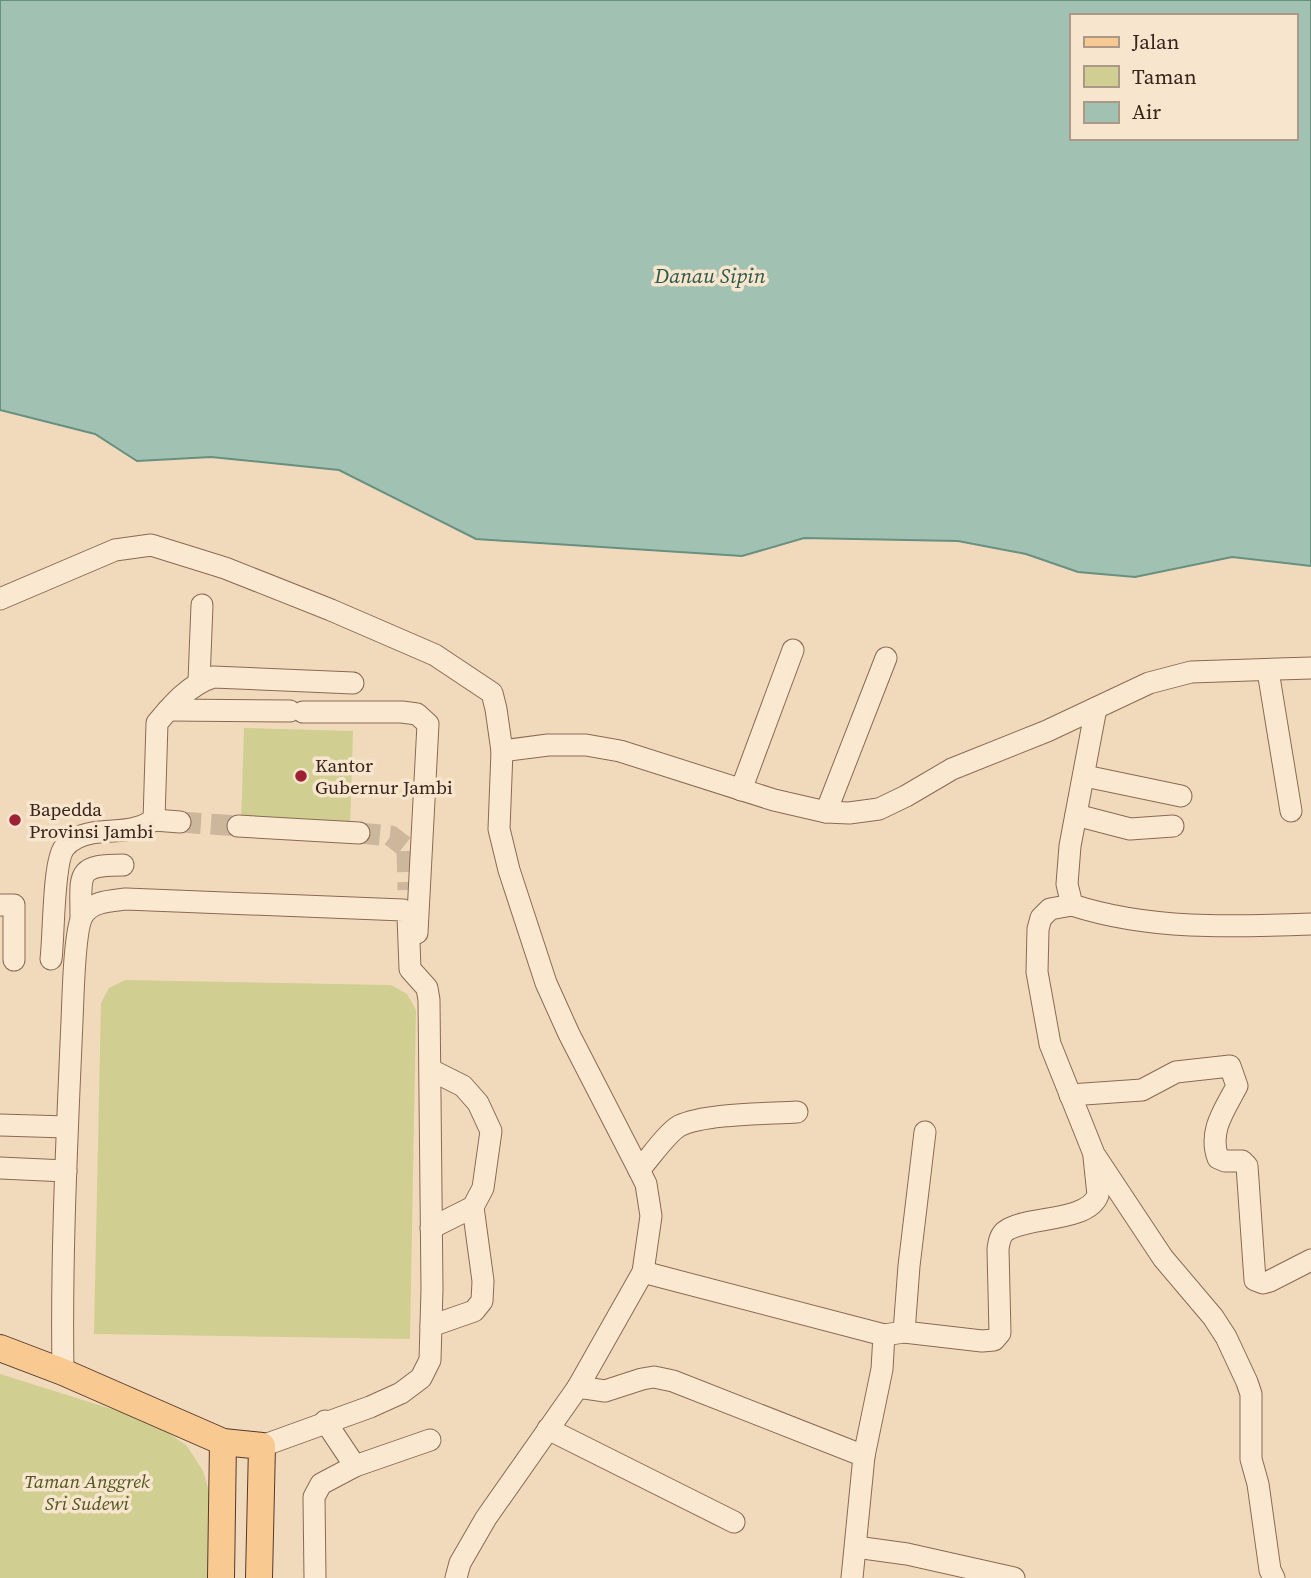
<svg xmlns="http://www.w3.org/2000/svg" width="1311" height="1578" font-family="'Source Serif 4',serif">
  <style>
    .green { fill: #d0ce90 }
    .water { fill: #a1c2b3; stroke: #689080; stroke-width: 2; fill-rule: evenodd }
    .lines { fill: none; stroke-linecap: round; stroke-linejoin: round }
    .minor-tunnel { stroke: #ccb69c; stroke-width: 21; stroke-dasharray: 21 10; stroke-linecap: butt }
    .minor-casing { stroke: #8a6954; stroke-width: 23 }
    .major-casing { stroke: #57382a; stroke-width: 28 }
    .minor { stroke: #fbe8d0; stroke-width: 21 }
    .major { stroke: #f8c990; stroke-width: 26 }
    .poi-dot { fill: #9d2033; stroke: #f8e5cd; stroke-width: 2.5 }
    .labels { text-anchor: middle; stroke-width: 7; stroke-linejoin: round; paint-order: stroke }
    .poi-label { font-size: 19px; fill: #38241b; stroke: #f8e5cd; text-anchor: start }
    .park-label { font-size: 19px; font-style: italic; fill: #50561f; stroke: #f8e5cd }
    .water-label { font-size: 21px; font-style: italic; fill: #28594f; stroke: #f8e5cd }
  </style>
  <rect width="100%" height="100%" fill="#f1dabc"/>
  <!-- green -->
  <g class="green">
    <path d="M 244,728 L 353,731 L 350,830 L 241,826 Z"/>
    <path d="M 125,980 L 391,985 L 407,994 L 416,1010 L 410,1339 L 94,1334 L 101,1003 L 109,988 Z"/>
    <path d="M 0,1374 L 153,1422 L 187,1446 L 203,1471 L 212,1502 L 208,1578 L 0,1578 Z"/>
  </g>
  <!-- water -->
  <path class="water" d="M 0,0 L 1311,0 L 1311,566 L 1232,557 L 1135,577 L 1078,572 L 1026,554 L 958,541 L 804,538 L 742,556 L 476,539 L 339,470 L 211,457 L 137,461 L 95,434 L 0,410 ZM 1071,16 L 1295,16 L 1295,138 L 1071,138 Z"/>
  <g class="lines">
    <!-- minor-tunnel -->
    <g class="minor-tunnel">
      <path d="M 180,822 L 238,826"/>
      <path d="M 359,833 L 391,836 L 404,846"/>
      <path d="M 407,851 L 408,890"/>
    </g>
    <!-- minor casing -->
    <g class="minor-casing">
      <g id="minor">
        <path d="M 0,599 L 115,550 L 151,545 L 225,568 L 331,610 L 435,655 L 492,693 L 496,709 L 502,751 L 499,829 L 509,870 L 546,983 L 569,1034 L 639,1170 L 646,1184 L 651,1216 L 643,1272 L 578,1387 L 486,1518 L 460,1563 L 456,1578"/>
        <path d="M 1268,671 L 1291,811"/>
        <path d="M 199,681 L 202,605"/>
        <path d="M 1096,708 L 1070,846 L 1067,884 L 1072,905 C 1149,930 1231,927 1311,924"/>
        <path d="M 168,710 L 290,711"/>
        <path d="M 303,712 L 402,712 L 417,714 L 428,724 L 417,933"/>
        <path d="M 502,751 L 548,745 L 586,745 L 620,751 L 774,800 L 826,812 L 849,813 L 879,809 L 906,796 L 952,769 L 1047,731 L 1149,683 L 1191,672 L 1311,668"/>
        <path d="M 1085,776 L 1181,796"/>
        <path d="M 741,790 L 793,650"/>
        <path d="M 826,812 L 886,658"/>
        <path d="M 1076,815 L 1130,829 L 1173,826"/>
        <path d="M 154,820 L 180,822"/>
        <path d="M 238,826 L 359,833"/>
        <path d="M 0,905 L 14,905 L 14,960"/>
        <path d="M 1072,905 L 1050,909 L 1041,918 L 1038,929 L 1037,972 L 1050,1044 L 1094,1154 L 1163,1258 L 1213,1317 L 1226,1337 L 1247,1382 L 1251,1394 L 1251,1459 L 1258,1484 L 1270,1570 L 1274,1578"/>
        <path d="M 81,917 C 81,874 75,865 123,865"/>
        <path d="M 51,959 C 54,936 53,863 64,848 C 71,839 81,835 92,833 C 117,829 131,834 154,820 L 157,723 C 173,704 189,685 213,677 L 353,683"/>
        <path d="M 431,1070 L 463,1086 L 478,1103 L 491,1131 L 483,1188 L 473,1207 L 431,1228"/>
        <path d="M 1070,1095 L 1142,1090 L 1176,1072 L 1230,1066 L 1237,1086 C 1225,1109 1208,1131 1218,1158 L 1225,1161 L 1242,1161 L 1247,1166 L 1255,1280 L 1263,1283 L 1270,1281 L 1311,1260"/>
        <path d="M 0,1125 L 67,1127"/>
        <path d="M 0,1168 L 66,1171"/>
        <path d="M 639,1170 C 650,1158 666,1134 679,1126 C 706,1113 767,1114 797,1112"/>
        <path d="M 643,1272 L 884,1335 L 882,1369 L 864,1456 L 852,1578"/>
        <path d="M 431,1326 L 474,1311 L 482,1301 L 483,1281 L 473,1207"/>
        <path d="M 904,1332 L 909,1266 L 925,1132"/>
        <path d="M 884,1335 L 904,1332 L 982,1341 L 994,1340 L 1000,1333 L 998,1249 C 999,1242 1000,1234 1007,1230 C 1029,1216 1088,1222 1098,1195 L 1094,1157"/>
        <path d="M 63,1372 C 61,1255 67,1137 72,1021 C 73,1001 74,929 83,915 C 92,901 111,901 126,899 L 403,910 L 408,916 L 410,969 L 427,988 L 429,1000 L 432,1289 L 430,1360 L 421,1378 L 401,1393 L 370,1407 L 262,1446"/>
        <path d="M 578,1387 L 605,1391 L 642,1379 L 654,1377 L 673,1381 L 864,1456"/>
        <path d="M 325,1421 L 355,1466 L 430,1440"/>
        <path d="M 548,1429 L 734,1522"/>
        <path d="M 856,1547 L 907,1554 L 1014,1578"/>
        <path d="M 315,1578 L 314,1497 L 321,1484 L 355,1466"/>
      </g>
    </g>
    <!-- major casing -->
    <g class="major-casing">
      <g id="major">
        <path d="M 0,1348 L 63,1372 L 223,1442 L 262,1446 L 259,1578"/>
        <path d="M 221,1578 L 223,1442"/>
      </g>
    </g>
    <!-- minor -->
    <use href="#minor" class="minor"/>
    <!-- major -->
    <use href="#major" class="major"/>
  </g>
  <!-- markers -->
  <g class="poi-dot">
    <circle cx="301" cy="776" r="7"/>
    <circle cx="15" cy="820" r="7"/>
  </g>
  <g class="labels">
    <!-- poi labels -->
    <g class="poi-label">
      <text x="315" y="772">Kantor<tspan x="315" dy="22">Gubernur Jambi</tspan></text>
      <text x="29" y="816">Bapedda<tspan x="29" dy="22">Provinsi Jambi</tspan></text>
    </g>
    <!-- park labels -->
    <g class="park-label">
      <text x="87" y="1488">Taman Anggrek<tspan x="87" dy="22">Sri Sudewi</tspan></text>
    </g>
    <!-- water labels -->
    <g class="water-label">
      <text x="710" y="283">Danau Sipin</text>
    </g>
  </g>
  <!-- legend -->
  <rect x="1070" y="14" width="228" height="126" fill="#f8e5cd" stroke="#ab9886" stroke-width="2"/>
  <rect x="1084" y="37" width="35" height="10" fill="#f8c990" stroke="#ab9886" stroke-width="2"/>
  <text x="1132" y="49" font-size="21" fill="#38241b">Jalan</text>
  <rect x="1084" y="66" width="35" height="21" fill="#d0ce90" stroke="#ab9886" stroke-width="2"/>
  <text x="1132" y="84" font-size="21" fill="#38241b">Taman</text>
  <rect x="1084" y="102" width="35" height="21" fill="#a1c2b3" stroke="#ab9886" stroke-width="2"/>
  <text x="1132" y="119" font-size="21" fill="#38241b">Air</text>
</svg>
